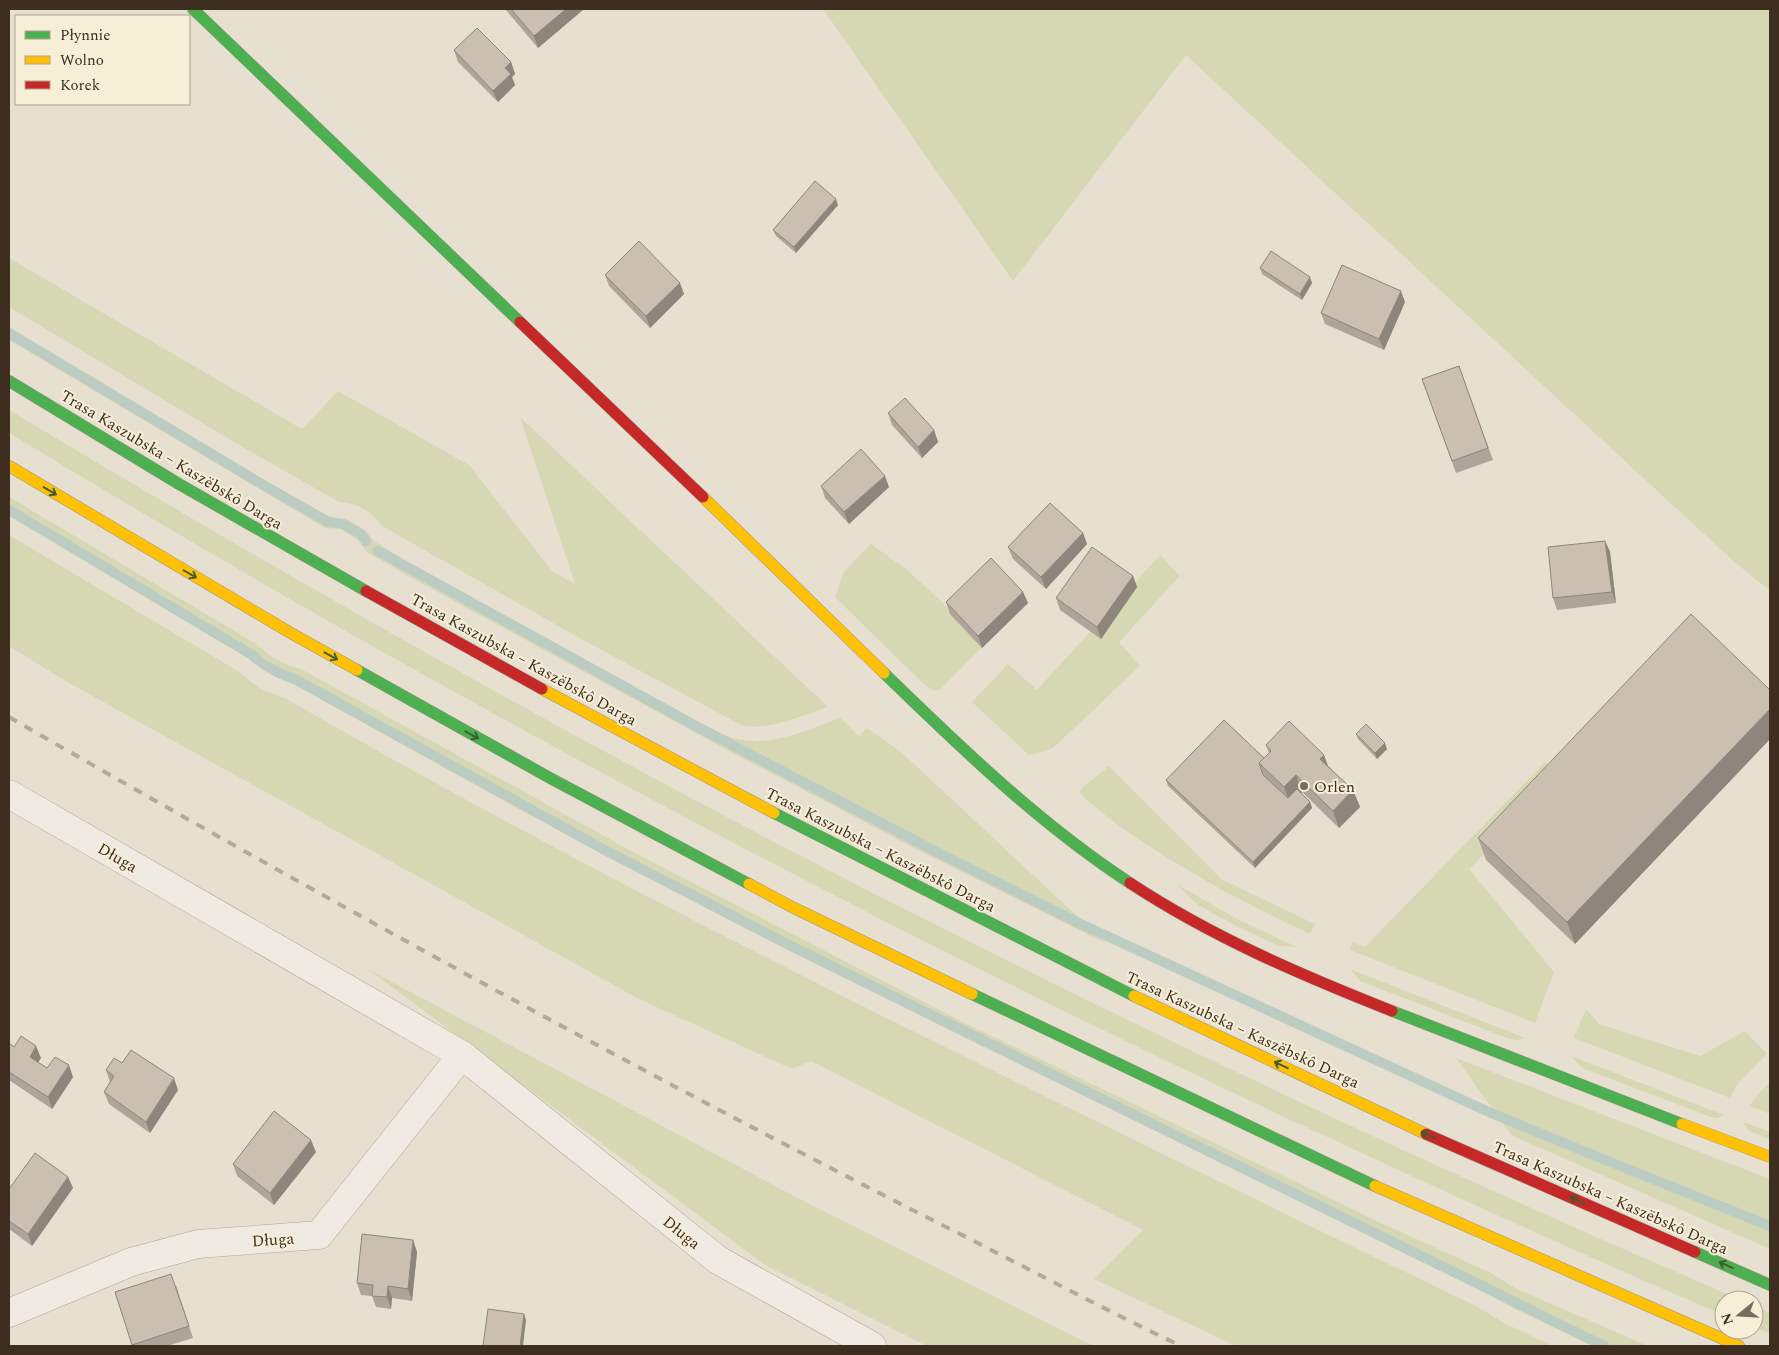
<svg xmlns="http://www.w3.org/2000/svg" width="1779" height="1355" font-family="Spectral,serif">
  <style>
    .green { fill: #d6d7b3 }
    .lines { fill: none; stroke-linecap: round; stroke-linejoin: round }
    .stream { stroke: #bcccc2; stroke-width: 10 }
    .street-casing { stroke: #ada599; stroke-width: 29 }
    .fast-casing { stroke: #9c958a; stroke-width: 12 }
    .slow-casing { stroke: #9c958a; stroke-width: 12 }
    .jam-casing { stroke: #9c958a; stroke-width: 12 }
    .street { stroke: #efebe3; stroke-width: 28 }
    .fast { stroke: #4caf50; stroke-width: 11 }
    .slow { stroke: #ffc107; stroke-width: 11 }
    .jam { stroke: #c62828; stroke-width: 11 }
    .rail { stroke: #afaaa2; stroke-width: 4; stroke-dasharray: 9 9; stroke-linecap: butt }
    .wall { fill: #afa499 }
    .shaded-wall { fill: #8e867d }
    .building { fill: #cbbfb2; stroke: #8e867d }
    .oneway { stroke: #425b31 }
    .poi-dot { fill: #786c5e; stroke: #f7eed8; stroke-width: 2 }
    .labels { text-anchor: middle; stroke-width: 4; stroke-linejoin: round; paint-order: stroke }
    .street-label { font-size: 16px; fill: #3d2e20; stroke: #f7eed8 }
    .poi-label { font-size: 16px; fill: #3d2e20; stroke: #f7eed8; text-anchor: start }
  </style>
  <rect width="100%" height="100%" fill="#e7e0d1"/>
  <!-- green -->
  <g class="green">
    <path d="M 823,9 L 1770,9 L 1770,591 L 1731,559 L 1186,55 L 1013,281 Z"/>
    <path d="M 9,258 L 302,429 L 338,391 L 469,465 L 552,571 L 575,584 L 520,417 L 828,707 C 800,716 772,730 743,726 L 583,640 L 382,526 C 369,510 360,504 339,502 L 239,445 L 9,307 Z"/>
    <path d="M 9,327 L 280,489 L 331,517 L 346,519 L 364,529 L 374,541 L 410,563 L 508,619 L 717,732 C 762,753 798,733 840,718 L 859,736 L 867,728 L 900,751 L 1107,944 L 912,847 L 727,750 L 408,576 L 367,552 L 358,540 L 340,529 L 325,528 L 9,340 Z"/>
    <path d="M 9,410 C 317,595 629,771 950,932 C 1210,1063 1474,1185 1741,1300 L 1724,1300 L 1724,1315 C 1584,1256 1446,1192 1308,1128 C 863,920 429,688 9,433 Z"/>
    <path d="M 9,497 L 258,645 C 271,658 284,665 301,669 L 633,852 L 965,1023 L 1379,1222 L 1491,1273 L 1515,1288 L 1648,1346 L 1592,1346 L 1507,1305 L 1483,1291 L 1454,1276 L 957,1034 L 735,923 L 513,806 L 293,684 C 276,678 263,671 250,658 L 9,515 Z"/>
    <path d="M 9,535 L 241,673 C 254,686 267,693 285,698 C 539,845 801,977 1065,1106 C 1202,1173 1338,1240 1476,1306 L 1506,1324 L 1553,1346 L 1236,1346 L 1094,1279 L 1143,1230 L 811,1061 L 792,1069 L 639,999 L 69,683 L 9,646 Z"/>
    <path d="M 871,544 L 906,569 L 986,643 L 941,689 L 934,691 L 927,687 L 835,597 L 844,572 Z"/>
    <path d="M 1160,555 L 1180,576 L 1119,642 L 1140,666 L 1053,748 L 1040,753 L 1029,755 L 972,702 L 1008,664 L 1037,690 Z"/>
    <path d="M 1545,762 L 1561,778 L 1469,869 L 1554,972 L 1535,1023 L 1350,950 L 1353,942 L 1365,947 Z"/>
    <path d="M 1109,766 L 1221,879 L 1315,924 L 1310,934 C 1254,908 1201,880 1149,846 C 1124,830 1100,813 1079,792 L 1083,787 Z"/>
    <path d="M 1178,885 L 1237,919 L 1297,947 L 1279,946 L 1238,927 L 1198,905 Z"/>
    <path d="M 1350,969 L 1525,1038 L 1517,1040 L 1507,1038 L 1360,981 Z"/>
    <path d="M 369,970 L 809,1204 L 1094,1346 L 927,1346 L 765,1265 Z"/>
    <path d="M 1586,1009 L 1599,1024 L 1700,1056 L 1745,1031 L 1767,1054 L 1736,1086 L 1730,1098 L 1574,1038 Z"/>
    <path d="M 1571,1056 L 1724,1115 L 1717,1118 L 1711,1117 L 1582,1068 Z"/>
    <path d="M 1456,1058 L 1770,1179 L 1770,1249 L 1511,1135 Z"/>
    <path d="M 1770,1082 L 1770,1114 L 1750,1106 L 1754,1099 Z"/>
    <path d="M 1743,1122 L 1770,1132 L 1770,1139 L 1749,1131 Z"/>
    <path d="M 1754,1306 L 1770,1313 L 1770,1334 L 1754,1327 Z"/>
  </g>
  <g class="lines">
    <!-- stream -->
    <g class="stream">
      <path d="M 9,333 L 265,486 L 328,522 L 343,524 L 361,534 L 366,541"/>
      <path d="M 9,510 L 252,655 C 265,667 278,674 295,679 L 601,848 L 789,945 L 1604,1346"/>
      <path d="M 378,551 L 694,725 L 935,851 L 1081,924 L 1491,1113 L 1598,1157 L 1770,1226"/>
    </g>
    <!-- street casing -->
    <g class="street-casing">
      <g id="street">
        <path d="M 9,794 L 462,1055 L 718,1260 L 872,1346"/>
        <path d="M 9,1313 L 131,1262 L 198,1244 L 319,1235 L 462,1055"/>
      </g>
    </g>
    <!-- fast casing -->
    <g class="fast-casing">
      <g id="fast">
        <path d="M 193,9 L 520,322"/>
        <path d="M 9,381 L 179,484 L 366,591"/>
        <path d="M 357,670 L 550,778 L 749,884"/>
        <path d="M 884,673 C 961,748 1040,824 1130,883"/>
        <path d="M 774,813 L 1134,996"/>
        <path d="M 972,994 L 1375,1186"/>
        <path d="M 1392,1011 L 1682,1124"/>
        <path d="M 1695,1252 L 1770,1285"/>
      </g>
    </g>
    <!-- slow casing -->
    <g class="slow-casing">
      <g id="slow">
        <path d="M 9,466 L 289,632 L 357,670"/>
        <path d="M 703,497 L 884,673"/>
        <path d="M 542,689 L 774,813"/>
        <path d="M 749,884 L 792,907 L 972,994"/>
        <path d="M 1134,996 L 1426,1134"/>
        <path d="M 1682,1124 L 1770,1157"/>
        <path d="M 1375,1186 L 1739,1346"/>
      </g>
    </g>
    <!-- jam casing -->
    <g class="jam-casing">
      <g id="jam">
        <path d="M 520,322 L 703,497"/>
        <path d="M 366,591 L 542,689"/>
        <path d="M 1130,883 C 1212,937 1301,975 1392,1011"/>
        <path d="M 1426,1134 L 1695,1252"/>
      </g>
    </g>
    <!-- street -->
    <use href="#street" class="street"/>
    <!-- fast -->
    <use href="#fast" class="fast"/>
    <!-- slow -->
    <use href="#slow" class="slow"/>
    <!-- jam -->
    <use href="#jam" class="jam"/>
    <!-- rail -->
    <path class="rail" d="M 9,717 C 323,898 642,1074 966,1237 C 1038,1274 1108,1311 1181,1346"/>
  </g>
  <!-- wall -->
  <g class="wall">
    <path d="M 505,9 L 584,9 L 538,48 Z"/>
    <path d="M 454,50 L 511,62 L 515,74 L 512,77 L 515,85 L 498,102 L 458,62 Z"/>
    <path d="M 838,205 L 796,253 L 776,236 L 773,230 Z"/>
    <path d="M 1260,268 L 1312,283 L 1302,300 L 1262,274 Z"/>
    <path d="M 605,275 L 684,294 L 650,328 L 609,286 Z"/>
    <path d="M 1405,302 L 1384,350 L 1325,324 L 1321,313 Z"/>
    <path d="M 1459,366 L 1493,460 L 1456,473 L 1422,379 Z"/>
    <path d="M 888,413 L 934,430 L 938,442 L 922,458 L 892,425 Z"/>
    <path d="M 821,486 L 889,487 L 849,524 L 825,498 Z"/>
    <path d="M 1083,533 L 1087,544 L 1046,589 L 1013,559 L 1008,547 Z"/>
    <path d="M 1605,541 L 1610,552 L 1616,603 L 1557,610 L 1553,598 Z"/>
    <path d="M 1133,576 L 1137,587 L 1101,639 L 1060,610 L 1056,598 Z"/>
    <path d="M 1023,592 L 1028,603 L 982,648 L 950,614 L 946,602 Z"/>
    <path d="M 1770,690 L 1770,739 L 1575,944 L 1486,860 L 1478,838 Z"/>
    <path d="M 1356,734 L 1387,749 L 1377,759 L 1358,739 Z"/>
    <path d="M 1266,745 L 1324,755 L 1328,766 L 1353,790 L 1360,807 L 1339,828 L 1302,792 L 1301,793 L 1310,802 L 1312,808 L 1255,868 L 1168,786 L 1166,780 L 1264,758 L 1269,753 Z"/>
    <path d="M 9,1043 L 14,1047 L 41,1058 L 38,1062 L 47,1068 L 73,1077 L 52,1109 L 9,1080 Z"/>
    <path d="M 122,1063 L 178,1090 L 150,1133 L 109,1104 L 104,1092 L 110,1082 L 106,1070 Z"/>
    <path d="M 316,1152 L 274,1205 L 237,1176 L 233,1164 Z"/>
    <path d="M 68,1177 L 73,1188 L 32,1246 L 9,1229 L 9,1189 Z"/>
    <path d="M 413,1240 L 417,1252 L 412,1301 L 392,1298 L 391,1309 L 376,1307 L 372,1296 L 361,1295 L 357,1283 Z"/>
    <path d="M 176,1285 L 193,1338 L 167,1346 L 133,1346 L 115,1292 Z"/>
  </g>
  <!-- shaded-wall -->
  <g class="shaded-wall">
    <path d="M 566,9 L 584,9 L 538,48 L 534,36 Z"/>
    <path d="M 511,62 L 515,74 L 512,77 L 515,85 L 498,102 L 493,91 L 505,68 Z"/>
    <path d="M 836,199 L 838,205 L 796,253 L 794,247 Z"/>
    <path d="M 1310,277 L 1312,283 L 1302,300 L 1300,294 Z"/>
    <path d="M 680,283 L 684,294 L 650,328 L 646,316 Z"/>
    <path d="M 1401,291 L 1405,302 L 1384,350 L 1379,339 Z"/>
    <path d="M 934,430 L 938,442 L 922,458 L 918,447 Z"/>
    <path d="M 885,476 L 889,487 L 849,524 L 844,512 Z"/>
    <path d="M 1083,533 L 1087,544 L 1046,589 L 1041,577 Z"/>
    <path d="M 1605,541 L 1610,552 L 1616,603 L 1612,592 Z"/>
    <path d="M 1133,576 L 1137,587 L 1101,639 L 1097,627 Z"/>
    <path d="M 1023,592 L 1028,603 L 982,648 L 978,636 Z"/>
    <path d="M 1770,709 L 1770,739 L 1575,944 L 1567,922 Z"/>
    <path d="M 1385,743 L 1387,749 L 1377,759 L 1375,753 Z"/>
    <path d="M 1324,755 L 1330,772 L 1320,759 Z"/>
    <path d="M 1296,775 L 1302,792 L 1290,804 L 1284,787 Z"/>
    <path d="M 1353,790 L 1360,807 L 1339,828 L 1333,811 Z"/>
    <path d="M 1310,802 L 1312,808 L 1255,868 L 1253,862 Z"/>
    <path d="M 36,1046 L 41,1058 L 34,1069 L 30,1057 Z"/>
    <path d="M 69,1065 L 73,1077 L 52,1109 L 48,1097 Z"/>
    <path d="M 174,1078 L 178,1090 L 150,1133 L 146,1122 Z"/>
    <path d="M 311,1140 L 316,1152 L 274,1205 L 270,1193 Z"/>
    <path d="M 68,1177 L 73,1188 L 32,1246 L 28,1234 Z"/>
    <path d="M 413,1240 L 417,1252 L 412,1301 L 408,1289 Z"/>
    <path d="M 388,1286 L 392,1298 L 391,1309 L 387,1297 Z"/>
    <path d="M 524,1314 L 526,1320 L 523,1346 L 520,1346 Z"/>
  </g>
  <!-- building -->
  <g class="building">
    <path d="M 511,9 L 566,9 L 534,36 Z"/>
    <path d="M 477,28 L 511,62 L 505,68 L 511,74 L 493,91 L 454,50 Z"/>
    <path d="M 815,181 L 836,199 L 794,247 L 773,230 Z"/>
    <path d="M 639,241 L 680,283 L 646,316 L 605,275 Z"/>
    <path d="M 1271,251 L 1310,277 L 1300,294 L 1260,268 Z"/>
    <path d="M 1342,265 L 1401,291 L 1379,339 L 1321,313 Z"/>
    <path d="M 1459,366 L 1488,448 L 1452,461 L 1422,379 Z"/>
    <path d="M 905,398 L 934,430 L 918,447 L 888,413 Z"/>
    <path d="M 861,449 L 885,476 L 844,512 L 821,486 Z"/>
    <path d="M 1050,503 L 1083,533 L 1041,577 L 1008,547 Z"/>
    <path d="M 1605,541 L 1612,592 L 1553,598 L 1548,547 Z"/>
    <path d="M 1092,547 L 1133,576 L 1097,627 L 1056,598 Z"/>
    <path d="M 991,558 L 1023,592 L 978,636 L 946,602 Z"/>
    <path d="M 1691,614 L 1770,690 L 1770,709 L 1567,922 L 1478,838 Z"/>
    <path d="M 1224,720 L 1264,758 L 1259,763 L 1263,775 L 1288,798 L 1297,789 L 1310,802 L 1253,862 L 1166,780 Z"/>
    <path d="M 1289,721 L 1324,755 L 1320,759 L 1353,790 L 1333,811 L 1296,775 L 1284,787 L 1259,763 L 1271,751 L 1266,745 Z"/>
    <path d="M 1366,724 L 1385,743 L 1375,753 L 1356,734 Z"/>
    <path d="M 21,1036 L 36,1046 L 30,1057 L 47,1068 L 55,1057 L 69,1065 L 48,1097 L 9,1072 L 9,1043 L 14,1047 Z"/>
    <path d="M 131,1050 L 174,1078 L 146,1122 L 104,1092 L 114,1076 L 106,1070 L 114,1058 L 122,1063 Z"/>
    <path d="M 274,1111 L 311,1140 L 270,1193 L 233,1164 Z"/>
    <path d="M 35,1153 L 68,1177 L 28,1234 L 9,1221 L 9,1189 Z"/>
    <path d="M 362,1234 L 413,1240 L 408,1289 L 388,1286 L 387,1297 L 372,1296 L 373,1285 L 357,1283 Z"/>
    <path d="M 171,1274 L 189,1326 L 132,1345 L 115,1292 Z"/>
    <path d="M 488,1309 L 524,1314 L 520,1346 L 483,1346 Z"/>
  </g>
  <!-- one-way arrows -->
  <defs><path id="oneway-shaft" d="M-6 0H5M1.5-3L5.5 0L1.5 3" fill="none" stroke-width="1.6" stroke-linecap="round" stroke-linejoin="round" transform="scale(1.25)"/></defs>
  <g class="oneway">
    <use href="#oneway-shaft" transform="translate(50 491) rotate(31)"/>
    <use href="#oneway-shaft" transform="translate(190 574) rotate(30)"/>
    <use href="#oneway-shaft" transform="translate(331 656) rotate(29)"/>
    <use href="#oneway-shaft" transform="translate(472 735) rotate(29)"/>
    <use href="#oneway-shaft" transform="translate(1281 1065) rotate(-155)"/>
    <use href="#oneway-shaft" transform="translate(1428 1135) rotate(-156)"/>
    <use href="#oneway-shaft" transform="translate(1577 1200) rotate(-156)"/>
    <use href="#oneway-shaft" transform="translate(1726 1265) rotate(-156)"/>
  </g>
  <!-- markers -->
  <circle class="poi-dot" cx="1304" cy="786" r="5"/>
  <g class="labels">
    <!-- street labels -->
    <g class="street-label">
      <text transform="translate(172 459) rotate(31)" y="6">Trasa Kaszubska – Kaszëbskô Darga</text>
      <text transform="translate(524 659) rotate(29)" y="6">Trasa Kaszubska – Kaszëbskô Darga</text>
      <text transform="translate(881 849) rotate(27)" y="6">Trasa Kaszubska – Kaszëbskô Darga</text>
      <text transform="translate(118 857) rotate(30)" y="6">Długa</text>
      <text transform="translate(1243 1029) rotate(25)" y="6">Trasa Kaszubska – Kaszëbskô Darga</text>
      <text transform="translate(1611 1197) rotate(24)" y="6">Trasa Kaszubska – Kaszëbskô Darga</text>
      <text transform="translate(682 1232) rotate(39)" y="6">Długa</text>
      <text transform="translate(273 1239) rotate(-4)" y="6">Długa</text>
    </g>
    <!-- poi labels -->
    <g class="poi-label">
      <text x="1314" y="792">Orlen</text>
    </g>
  </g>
  <!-- border -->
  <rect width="1779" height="1355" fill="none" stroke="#3d2e20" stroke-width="20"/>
  <!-- legend -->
  <rect x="15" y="15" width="175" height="90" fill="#f7eed8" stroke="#ada18e"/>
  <rect x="25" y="31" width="25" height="8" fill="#4caf50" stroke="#ada18e"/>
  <text x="60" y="40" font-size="15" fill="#3d2e20">Płynnie</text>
  <rect x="25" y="56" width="25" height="8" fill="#ffc107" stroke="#ada18e"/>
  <text x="60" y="65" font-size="15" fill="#3d2e20">Wolno</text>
  <rect x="25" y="81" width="25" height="8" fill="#c62828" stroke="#ada18e"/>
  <text x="60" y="90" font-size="15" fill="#3d2e20">Korek</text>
  <!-- north arrow -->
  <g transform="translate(1739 1315) rotate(252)"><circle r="24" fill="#f7eed8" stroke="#ada18e"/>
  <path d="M0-4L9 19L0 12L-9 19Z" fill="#786c5e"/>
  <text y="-8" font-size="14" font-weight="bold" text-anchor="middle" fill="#3d2e20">N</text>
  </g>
</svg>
